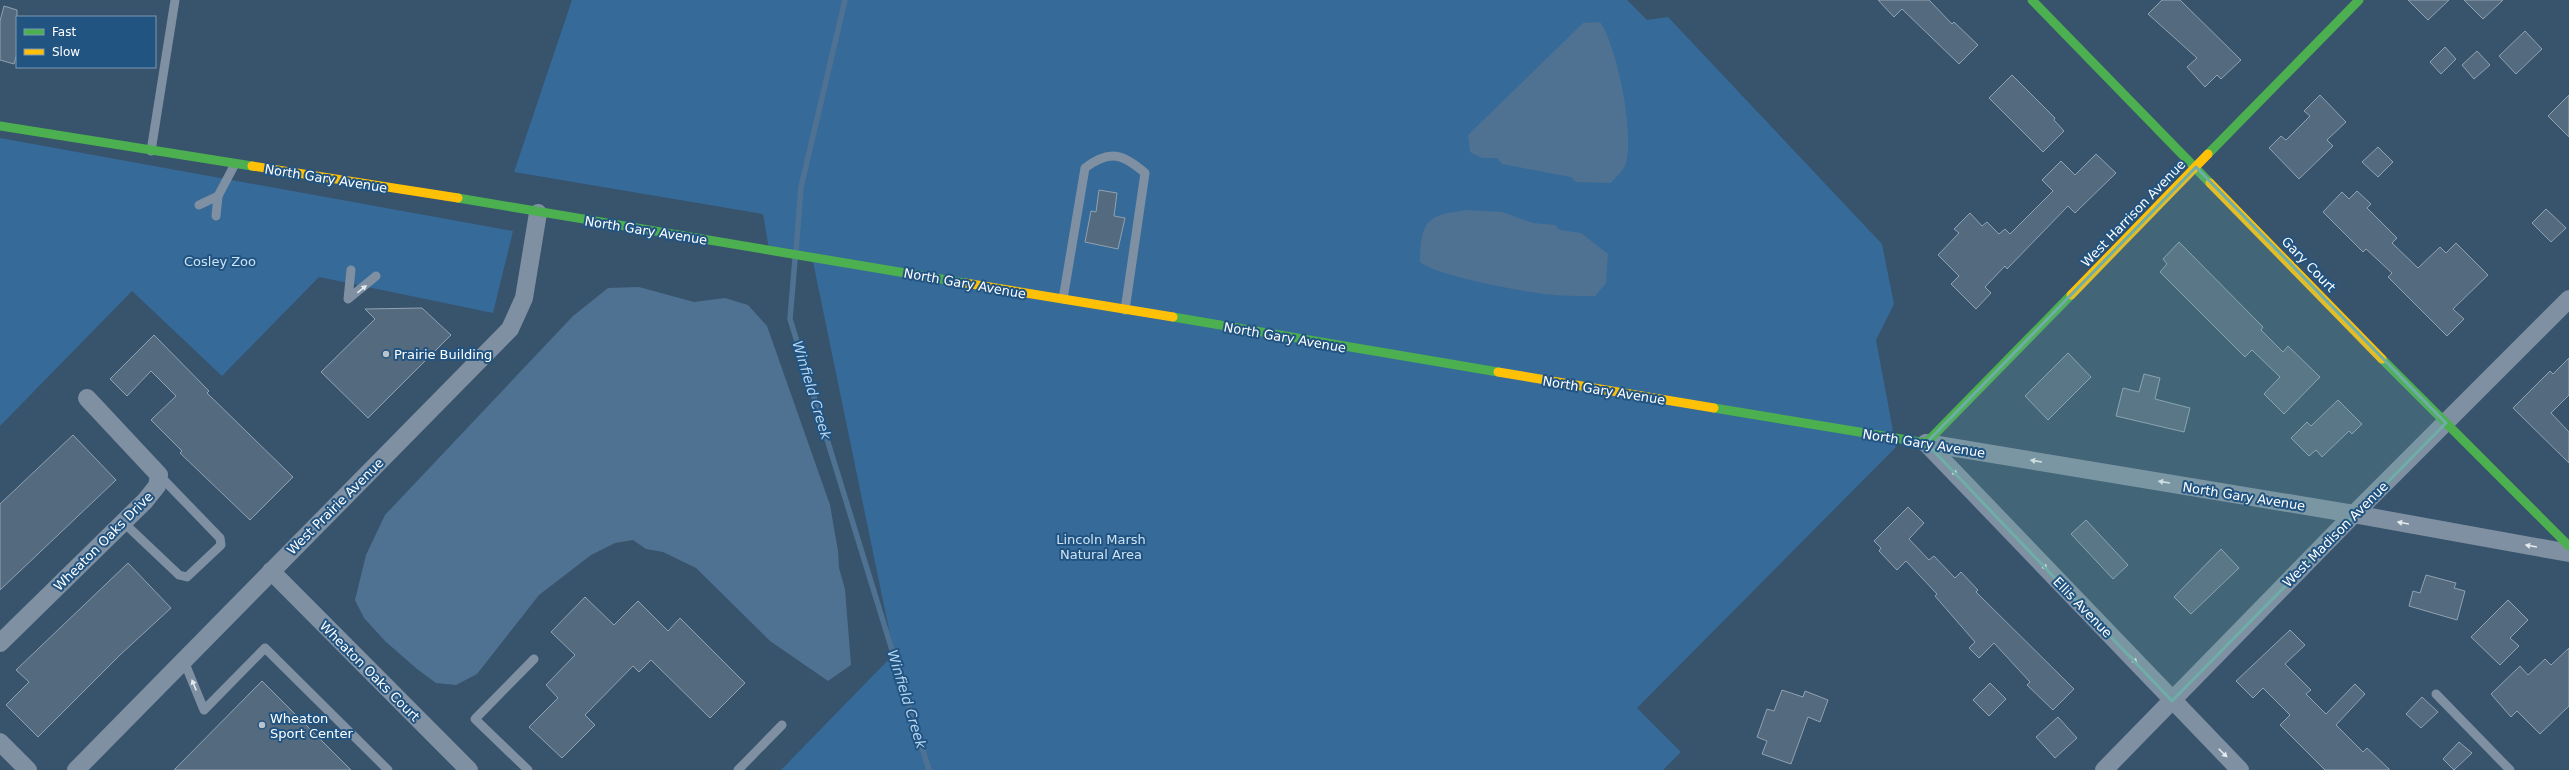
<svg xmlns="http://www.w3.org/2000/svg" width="2569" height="770" font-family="'DejaVu Sans',sans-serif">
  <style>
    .green { fill: #366a99 }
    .water { fill: #4f7292 }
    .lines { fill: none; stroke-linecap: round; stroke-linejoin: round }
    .stream { stroke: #4f7292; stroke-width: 5.5 }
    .building { fill: #546a7e; stroke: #91a2b1 }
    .lane { stroke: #7e90a2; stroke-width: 9 }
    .street { stroke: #7e90a2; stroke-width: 18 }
    .fast { stroke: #4caf50; stroke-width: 9 }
    .slow { stroke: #ffc107; stroke-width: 9 }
    .oneway { fill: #e5e9ec }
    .marked { fill: #6fada8; fill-opacity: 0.2; stroke: #6fada8; stroke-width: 3; stroke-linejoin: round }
    .poi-dot { fill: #b9c3cc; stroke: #225482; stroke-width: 1.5 }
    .labels { text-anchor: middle; stroke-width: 4; stroke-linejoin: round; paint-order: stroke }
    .street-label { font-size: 13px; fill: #fff; stroke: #225482 }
    .park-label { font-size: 13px; fill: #cde3f6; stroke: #225482 }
    .poi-label { font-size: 13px; fill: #fff; stroke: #225482; text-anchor: start }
    .water-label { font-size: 14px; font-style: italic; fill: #b5d5f0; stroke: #225482 }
  </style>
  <rect width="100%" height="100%" fill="#38536c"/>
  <!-- green -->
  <g class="green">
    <path d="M 572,0 L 1627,0 L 1647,20 L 1668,17 L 1882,244 L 1894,304 L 1876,340 L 1896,447 L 1637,708 L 1681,752 L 1663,770 L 781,770 L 894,654 L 812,257 L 769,249 L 763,214 L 514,172 Z"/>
    <path d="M 0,138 L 513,231 L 493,313 L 319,277 L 222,376 L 132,291 L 0,426 Z"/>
  </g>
  <!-- water -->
  <g class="water">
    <path d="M 1600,22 C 1617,45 1636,139 1625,166 C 1623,171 1615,178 1611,183 L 1576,182 L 1571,177 L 1502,164 L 1497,158 L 1482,158 L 1470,152 L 1468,135 L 1583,23 Z"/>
    <path d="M 1467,210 L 1502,212 L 1533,223 L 1555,225 L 1560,230 L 1581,233 L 1608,254 L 1606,283 L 1595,296 C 1579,296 1562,296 1546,294 C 1523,292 1434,275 1420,262 C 1421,221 1426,215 1467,210 Z"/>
    <path d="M 639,287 L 694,302 L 725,298 L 748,305 L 767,326 L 830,505 L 838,551 L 839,568 L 845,589 L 851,665 L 828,681 L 770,641 L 696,568 L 663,552 L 646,549 L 633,540 L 615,543 L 591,555 L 539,595 L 477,674 L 456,685 L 436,683 L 417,669 L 385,641 L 364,618 L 355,600 L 366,555 L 385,515 L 573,316 L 608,288 Z"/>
  </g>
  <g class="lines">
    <!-- stream -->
    <g class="stream">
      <path d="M 796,251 L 801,187 L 845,0"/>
      <path d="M 795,259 L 790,319 L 929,770"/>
    </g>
  </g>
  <!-- building -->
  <g class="building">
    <path d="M 1878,0 L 1929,0 L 1952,24 L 1954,22 L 1978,45 L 1959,64 L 1902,9 L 1894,17 Z"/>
    <path d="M 2162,0 L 2180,0 L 2241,60 L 2221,79 L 2217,75 L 2205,87 L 2187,67 L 2197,58 L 2148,14 Z"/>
    <path d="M 2408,0 L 2449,0 L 2428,20 Z"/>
    <path d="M 2464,0 L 2503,0 L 2483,19 Z"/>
    <path d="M 4,6 L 17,10 L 17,53 L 14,64 L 0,60 L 0,21 Z"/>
    <path d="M 2525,31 L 2542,49 L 2516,74 L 2499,56 Z"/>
    <path d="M 2445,47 L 2456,59 L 2441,74 L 2430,62 Z"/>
    <path d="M 2477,51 L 2490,65 L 2474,79 L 2462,65 Z"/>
    <path d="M 2012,75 L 2055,118 L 2054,120 L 2064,131 L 2043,152 L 1989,98 Z"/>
    <path d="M 2320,95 L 2346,122 L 2327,140 L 2333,146 L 2299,179 L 2269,148 L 2281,136 L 2286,140 L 2310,116 L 2304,111 Z"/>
    <path d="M 2569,95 L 2569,137 L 2548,116 Z"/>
    <path d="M 2378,147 L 2393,162 L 2378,177 L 2362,162 Z"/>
    <path d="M 2096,154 L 2116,173 L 2075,213 L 2068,206 L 2007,269 L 2005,266 L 1985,287 L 1991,293 L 1976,309 L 1951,284 L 1959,276 L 1938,255 L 1959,233 L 1954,229 L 1970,213 L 1982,226 L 1987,222 L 1999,234 L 2005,229 L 2010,234 L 2053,191 L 2042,180 L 2061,161 L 2075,175 Z"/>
    <path d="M 1099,190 L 1117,193 L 1114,216 L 1125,218 L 1118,249 L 1085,242 L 1091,211 L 1096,212 Z"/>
    <path d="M 2357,191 L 2371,204 L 2367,208 L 2397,238 L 2392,243 L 2418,268 L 2440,247 L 2446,253 L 2456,243 L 2488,275 L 2453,309 L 2464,319 L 2447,336 L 2388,277 L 2392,273 L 2366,249 L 2363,252 L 2323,212 L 2342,192 L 2349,199 Z"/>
    <path d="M 2546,209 L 2566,228 L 2551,242 L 2532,223 Z"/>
    <path d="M 2179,242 L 2263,327 L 2261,330 L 2283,352 L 2288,346 L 2320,377 L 2284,414 L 2264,394 L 2280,377 L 2252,350 L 2245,357 L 2160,272 L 2167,264 L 2163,259 Z"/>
    <path d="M 422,308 L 451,335 L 368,418 L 321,372 L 375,319 L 365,309 Z"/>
    <path d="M 154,335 L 209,391 L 207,393 L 293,477 L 250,520 L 180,453 L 182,451 L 151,420 L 176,396 L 151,371 L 127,396 L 110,379 Z"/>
    <path d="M 2068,353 L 2091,377 L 2048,420 L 2025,396 Z"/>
    <path d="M 2569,358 L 2569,395 L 2551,413 L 2569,432 L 2569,463 L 2513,408 L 2550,371 L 2553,374 Z"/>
    <path d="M 2144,374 L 2160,378 L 2155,399 L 2190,408 L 2184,432 L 2116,416 L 2123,388 L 2139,392 Z"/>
    <path d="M 2338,400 L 2362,424 L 2352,434 L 2349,431 L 2322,457 L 2316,450 L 2309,456 L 2291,438 L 2307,422 L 2311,426 Z"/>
    <path d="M 73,435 L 116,480 L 0,590 L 0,504 Z"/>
    <path d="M 1908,507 L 1924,523 L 1909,539 L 1929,560 L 1934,556 L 1955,578 L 1961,572 L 1978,590 L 1976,592 L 2074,689 L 2053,710 L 2027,685 L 2030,682 L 1994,643 L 1979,658 L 1969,648 L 1975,642 L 1935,596 L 1937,594 L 1906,561 L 1897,570 L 1879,551 L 1881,548 L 1874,541 Z"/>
    <path d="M 2086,520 L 2128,565 L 2113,579 L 2071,534 Z"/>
    <path d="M 2221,549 L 2239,568 L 2191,614 L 2174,597 Z"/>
    <path d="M 128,563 L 171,608 L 120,655 L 38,737 L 6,705 L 29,682 L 16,670 Z"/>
    <path d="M 2426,575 L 2456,583 L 2454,588 L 2465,591 L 2457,620 L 2409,606 L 2413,591 L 2420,593 Z"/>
    <path d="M 585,597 L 614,625 L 638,601 L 668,631 L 680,618 L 745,683 L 710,718 L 651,660 L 639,672 L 633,666 L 585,715 L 595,725 L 562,758 L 529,727 L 558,698 L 546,685 L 575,655 L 551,632 Z"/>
    <path d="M 2508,600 L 2528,620 L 2510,638 L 2519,646 L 2500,665 L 2471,637 Z"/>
    <path d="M 2290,630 L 2305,645 L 2285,664 L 2311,690 L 2306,694 L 2326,714 L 2355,684 L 2365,694 L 2336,725 L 2363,752 L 2367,748 L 2390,770 L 2325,770 L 2280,725 L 2290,715 L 2263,688 L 2253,698 L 2236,681 Z"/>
    <path d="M 2569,648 L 2569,706 L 2540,734 L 2517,711 L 2511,717 L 2491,694 L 2520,666 L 2528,675 L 2545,659 L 2551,665 Z"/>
    <path d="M 262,681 L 351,770 L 174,770 Z"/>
    <path d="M 1990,683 L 2006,699 L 1989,716 L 1973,700 Z"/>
    <path d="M 1782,690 L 1803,697 L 1805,691 L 1828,700 L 1820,722 L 1808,717 L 1791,764 L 1762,754 L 1767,741 L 1757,737 L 1767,709 L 1774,711 Z"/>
    <path d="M 2422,697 L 2438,712 L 2421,728 L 2406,714 Z"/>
    <path d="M 2058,717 L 2077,738 L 2055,758 L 2036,737 Z"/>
    <path d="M 2459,742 L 2472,753 L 2454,770 L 2443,759 Z"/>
  </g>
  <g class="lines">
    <!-- lane -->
    <g class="lane">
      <path d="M 151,151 L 175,0"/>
      <path d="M 199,205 L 218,196"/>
      <path d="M 216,216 L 218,196 L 235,164"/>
      <path d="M 351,270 L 348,299 L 376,276"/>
      <path d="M 1063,299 L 1085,168 C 1110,149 1123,154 1145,173 L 1125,310"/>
      <path d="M 123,522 L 179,575 L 187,577 L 221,545 L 220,538 L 159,475"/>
      <path d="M 184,661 L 204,710 L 265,648 L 388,770"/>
      <path d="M 2436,694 L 2510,770"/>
      <path d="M 528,770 L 475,719 L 534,659"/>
      <path d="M 738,770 L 782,725"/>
    </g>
    <!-- street -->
    <g class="street">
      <path d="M 1926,443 L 2354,514 L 2569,553"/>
      <path d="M 1926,443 L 2240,770"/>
      <path d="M 271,571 L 469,770"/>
      <path d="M 0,643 L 145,501 L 157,486 L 159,475 L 87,398"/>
      <path d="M 0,742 L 28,770"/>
      <path d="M 76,770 L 510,329 L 524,298 L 538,213"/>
      <path d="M 2104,770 L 2354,514 L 2569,299"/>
    </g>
    <!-- fast -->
    <g class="fast">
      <path d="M 2032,0 L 2210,183"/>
      <path d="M 0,126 L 252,166"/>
      <path d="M 2208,154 L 2359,0"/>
      <path d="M 458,198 L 965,283"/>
      <path d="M 1173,317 L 1498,372"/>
      <path d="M 2382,359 L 2569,546"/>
      <path d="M 1714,408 L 1926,443 L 2071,295"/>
    </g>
    <!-- slow -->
    <g class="slow">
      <path d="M 252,166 L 458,198"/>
      <path d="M 2210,183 L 2382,359"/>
      <path d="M 965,283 L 1173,317"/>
      <path d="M 2071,295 L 2208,154"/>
      <path d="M 1498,372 L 1714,408"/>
    </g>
  </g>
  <!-- one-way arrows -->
  <defs><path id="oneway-solid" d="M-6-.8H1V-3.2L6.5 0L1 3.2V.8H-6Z"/></defs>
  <g class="oneway">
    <use href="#oneway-solid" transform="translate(362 289) rotate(-39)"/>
    <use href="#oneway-solid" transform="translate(2036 461) rotate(-171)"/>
    <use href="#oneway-solid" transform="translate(1953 471) rotate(46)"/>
    <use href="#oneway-solid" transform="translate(2164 482) rotate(-171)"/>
    <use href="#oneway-solid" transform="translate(2403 523) rotate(-170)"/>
    <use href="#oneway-solid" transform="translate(2531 546) rotate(-170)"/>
    <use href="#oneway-solid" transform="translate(2043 565) rotate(46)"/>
    <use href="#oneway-solid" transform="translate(2133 659) rotate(46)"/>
    <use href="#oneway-solid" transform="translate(194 685) rotate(-112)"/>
    <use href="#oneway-solid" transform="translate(2223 753) rotate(45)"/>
  </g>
  <!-- marked area -->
  <path class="marked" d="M 2196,167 L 2446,423 L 2172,701 L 1926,443 Z"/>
  <!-- markers -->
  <g class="poi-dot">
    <circle cx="386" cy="354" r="4"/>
    <circle cx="262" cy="725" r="4"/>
  </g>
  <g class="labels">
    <!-- street labels -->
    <g class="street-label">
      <text transform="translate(326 178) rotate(9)" y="5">North Gary Avenue</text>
      <text transform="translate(2133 213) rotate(-46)" y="5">West Harrison Avenue</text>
      <text transform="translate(646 230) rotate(9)" y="5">North Gary Avenue</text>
      <text transform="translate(2309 264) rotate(46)" y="5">Gary Court</text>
      <text transform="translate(965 283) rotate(10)" y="5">North Gary Avenue</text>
      <text transform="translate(1285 337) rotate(10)" y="5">North Gary Avenue</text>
      <text transform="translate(1604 390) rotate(9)" y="5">North Gary Avenue</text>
      <text transform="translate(1924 443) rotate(9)" y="5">North Gary Avenue</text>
      <text transform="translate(2244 496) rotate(9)" y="5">North Gary Avenue</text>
      <text transform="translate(335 506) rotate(-45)" y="5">West Prairie Avenue</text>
      <text transform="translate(2335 534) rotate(-45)" y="5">West Madison Avenue</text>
      <text transform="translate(103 541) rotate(-45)" y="5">Wheaton Oaks Drive</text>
      <text transform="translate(2083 607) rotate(46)" y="5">Ellis Avenue</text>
      <text transform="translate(370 671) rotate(45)" y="5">Wheaton Oaks Court</text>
    </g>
    <!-- park labels -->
    <g class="park-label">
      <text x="220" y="266">Cosley Zoo</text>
      <text x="1101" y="544">Lincoln Marsh<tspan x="1101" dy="15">Natural Area</tspan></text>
    </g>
    <!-- poi labels -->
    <g class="poi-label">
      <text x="394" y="359">Prairie Building</text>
      <text x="270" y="723">Wheaton<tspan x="270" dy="15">Sport Center</tspan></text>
    </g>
    <!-- water labels -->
    <g class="water-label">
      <text transform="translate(812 390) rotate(73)" y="5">Winfield Creek</text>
      <text transform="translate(907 699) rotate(73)" y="5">Winfield Creek</text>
    </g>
  </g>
  <!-- legend -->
  <rect x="16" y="16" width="140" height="52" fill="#225482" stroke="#7a98b4"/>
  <rect x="24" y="29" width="20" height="6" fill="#4caf50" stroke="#7a98b4"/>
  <text x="52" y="36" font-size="12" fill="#ffffff">Fast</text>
  <rect x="24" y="49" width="20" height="6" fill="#ffc107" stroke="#7a98b4"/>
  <text x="52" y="56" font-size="12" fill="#ffffff">Slow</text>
</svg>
